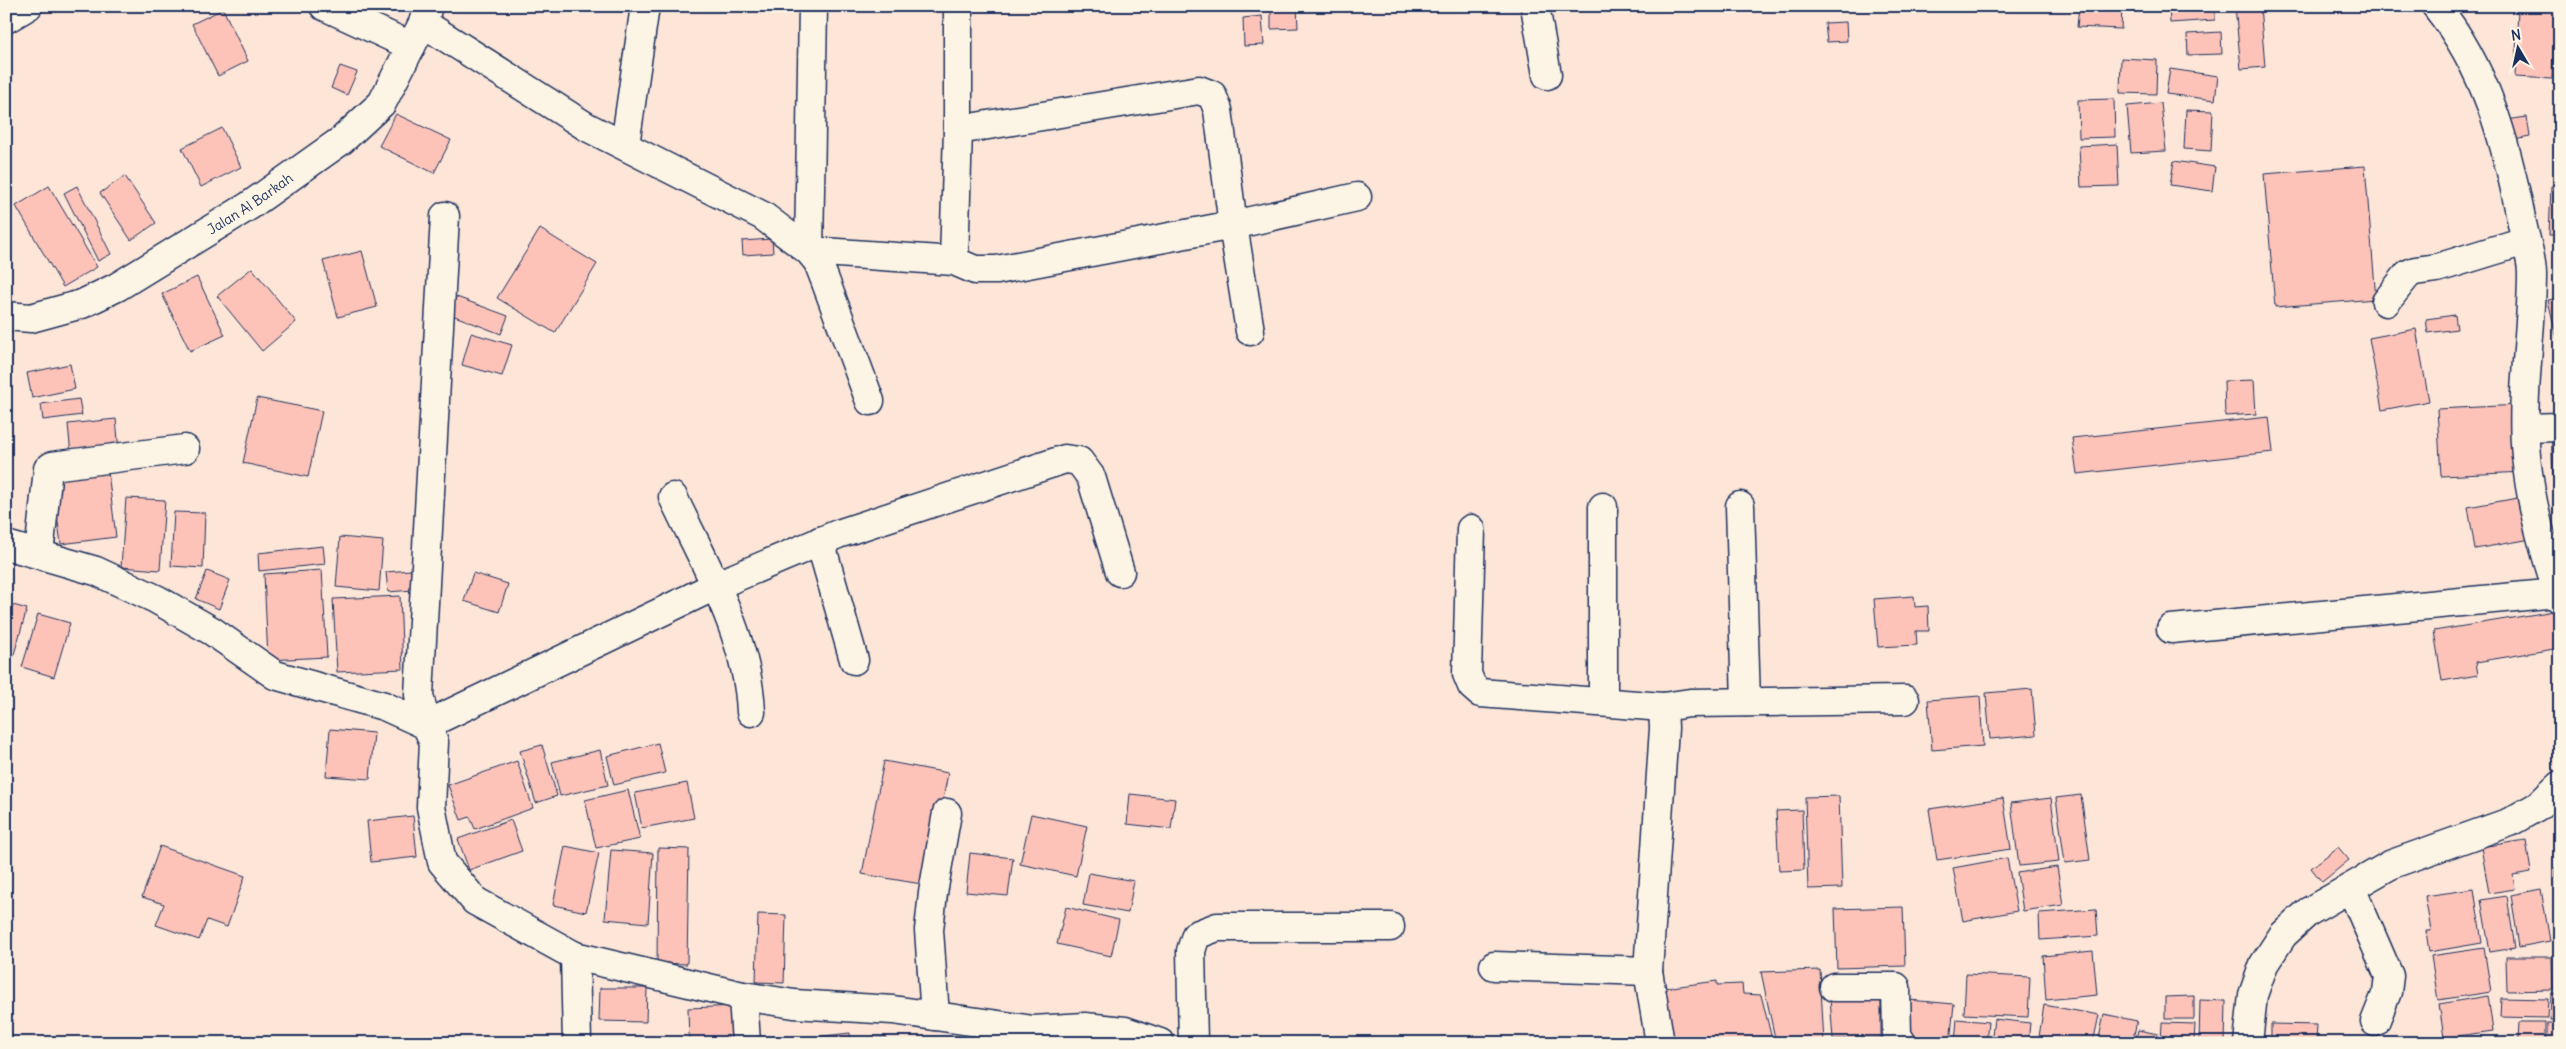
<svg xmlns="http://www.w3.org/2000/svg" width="2566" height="1049" font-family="Delius,sans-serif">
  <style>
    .building { fill: #fec3b8; stroke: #1b2f5e }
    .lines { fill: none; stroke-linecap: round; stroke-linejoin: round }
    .minor-casing { stroke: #1b2f5e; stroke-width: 31 }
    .tertiary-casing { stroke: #1b2f5e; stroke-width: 31 }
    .minor { stroke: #fcf5e5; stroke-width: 28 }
    .tertiary { stroke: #fcf5e5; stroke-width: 28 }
    .labels { text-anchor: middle; stroke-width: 4; stroke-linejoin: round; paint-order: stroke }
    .street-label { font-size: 14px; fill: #1b2f5e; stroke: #fcf5e5 }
  </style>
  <rect width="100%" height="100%" fill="#fde6d8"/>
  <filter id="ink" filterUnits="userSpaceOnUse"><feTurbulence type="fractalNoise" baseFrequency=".02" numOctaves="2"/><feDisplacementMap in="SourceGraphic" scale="10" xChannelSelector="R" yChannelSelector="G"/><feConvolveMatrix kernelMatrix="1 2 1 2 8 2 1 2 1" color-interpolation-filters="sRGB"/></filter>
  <g filter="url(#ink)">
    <!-- building -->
    <g class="building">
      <path d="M 1271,6 L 1297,6 L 1298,28 L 1271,29 Z"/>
      <path d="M 2079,6 L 2122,6 L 2121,29 L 2077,27 Z"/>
      <path d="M 2169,6 L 2215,6 L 2215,20 L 2170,23 Z"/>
      <path d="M 2235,6 L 2260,6 L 2265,67 L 2241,69 Z"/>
      <path d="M 2518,8 L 2555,9 L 2552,79 L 2515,77 Z"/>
      <path d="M 223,9 L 248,61 L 218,76 L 192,24 Z"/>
      <path d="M 1262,16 L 1264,45 L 1244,46 L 1243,18 Z"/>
      <path d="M 1846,22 L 1847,41 L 1827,42 L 1825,23 Z"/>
      <path d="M 2221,32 L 2222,54 L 2188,55 L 2187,34 Z"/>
      <path d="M 2121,58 L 2157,60 L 2156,94 L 2120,93 Z"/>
      <path d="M 340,66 L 357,72 L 347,95 L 331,88 Z"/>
      <path d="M 2170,69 L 2218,76 L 2215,100 L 2166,94 Z"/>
      <path d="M 2114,99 L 2115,137 L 2079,138 L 2078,100 Z"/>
      <path d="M 2161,103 L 2166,151 L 2131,153 L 2127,106 Z"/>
      <path d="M 2186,110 L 2213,111 L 2211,151 L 2184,149 Z"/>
      <path d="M 396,114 L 451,140 L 434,173 L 379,146 Z"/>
      <path d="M 2527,117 L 2530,137 L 2509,141 L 2506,120 Z"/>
      <path d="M 222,128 L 241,167 L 201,187 L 182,148 Z"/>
      <path d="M 2117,144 L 2119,186 L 2081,187 L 2079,146 Z"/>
      <path d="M 2174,161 L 2215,167 L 2212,191 L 2170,185 Z"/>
      <path d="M 2365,166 L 2376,299 L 2275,307 L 2264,174 Z"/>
      <path d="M 125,176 L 156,223 L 131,240 L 100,193 Z"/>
      <path d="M 49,186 L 97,267 L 63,287 L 16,206 Z"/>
      <path d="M 77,186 L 111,254 L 98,261 L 64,193 Z"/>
      <path d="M 2551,186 L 2560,186 L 2560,235 L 2549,235 Z"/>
      <path d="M 540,229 L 597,264 L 555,333 L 497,298 Z"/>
      <path d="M 772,239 L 773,253 L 743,255 L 742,241 Z"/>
      <path d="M 362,251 L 377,307 L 338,317 L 323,261 Z"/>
      <path d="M 252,268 L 296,322 L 262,351 L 217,296 Z"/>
      <path d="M 197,277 L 225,335 L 190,351 L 162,294 Z"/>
      <path d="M 454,296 L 508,316 L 501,334 L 447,313 Z"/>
      <path d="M 2560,298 L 2560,338 L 2557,339 L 2548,300 Z"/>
      <path d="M 2455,315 L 2457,329 L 2428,333 L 2426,319 Z"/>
      <path d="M 2416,329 L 2429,401 L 2382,410 L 2369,338 Z"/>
      <path d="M 471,333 L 512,345 L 502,376 L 462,365 Z"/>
      <path d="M 70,364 L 75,389 L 32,398 L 27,373 Z"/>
      <path d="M 2254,380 L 2256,414 L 2225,416 L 2224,381 Z"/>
      <path d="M 257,398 L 322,411 L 308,477 L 243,463 Z"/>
      <path d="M 79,399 L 82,415 L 43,420 L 41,404 Z"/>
      <path d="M 2520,405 L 2524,472 L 2441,476 L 2437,409 Z"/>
      <path d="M 2269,417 L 2273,452 L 2077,474 L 2072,438 Z"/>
      <path d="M 116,419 L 119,450 L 71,455 L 68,424 Z"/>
      <path d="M 2560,431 L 2560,476 L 2553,477 L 2551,432 Z"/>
      <path d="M 108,472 L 116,537 L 61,544 L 52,479 Z"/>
      <path d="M 2523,497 L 2531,539 L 2475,549 L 2468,507 Z"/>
      <path d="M 126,498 L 165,500 L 160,570 L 121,567 Z"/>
      <path d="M 174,512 L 205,513 L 203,568 L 171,566 Z"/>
      <path d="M 340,537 L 383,541 L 379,591 L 336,587 Z"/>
      <path d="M 323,546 L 325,564 L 259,571 L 258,553 Z"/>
      <path d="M 322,570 L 327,657 L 268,660 L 264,574 Z"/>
      <path d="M 411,570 L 413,590 L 388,592 L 386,572 Z"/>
      <path d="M 207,571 L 230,580 L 219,609 L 196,599 Z"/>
      <path d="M 473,573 L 508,584 L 499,612 L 464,601 Z"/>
      <path d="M 400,596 L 403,669 L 337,672 L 333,599 Z"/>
      <path d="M 1914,596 L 1915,607 L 1928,606 L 1929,631 L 1916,631 L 1917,645 L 1878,647 L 1874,599 Z"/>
      <path d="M 6,603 L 27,609 L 10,668 L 6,667 Z"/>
      <path d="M 2554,611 L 2560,648 L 2476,662 L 2478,675 L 2442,681 L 2434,631 Z"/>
      <path d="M 38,614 L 70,623 L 54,677 L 22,667 Z"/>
      <path d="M 2032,689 L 2036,735 L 1990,739 L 1986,693 Z"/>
      <path d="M 1980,696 L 1983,746 L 1932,750 L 1928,700 Z"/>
      <path d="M 330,729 L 374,733 L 370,779 L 326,776 Z"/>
      <path d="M 658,743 L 665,773 L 614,785 L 607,756 Z"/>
      <path d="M 542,745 L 557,796 L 536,803 L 520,751 Z"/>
      <path d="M 600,750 L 608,785 L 560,796 L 552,762 Z"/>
      <path d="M 517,761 L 533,808 L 475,829 L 470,817 L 461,820 L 448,785 Z"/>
      <path d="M 884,761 L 948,773 L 927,885 L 862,874 Z"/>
      <path d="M 687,783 L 694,818 L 642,828 L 635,793 Z"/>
      <path d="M 628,790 L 640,839 L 596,848 L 585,800 Z"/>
      <path d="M 1130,794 L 1175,799 L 1171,829 L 1127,824 Z"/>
      <path d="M 2081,795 L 2090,860 L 2065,863 L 2056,798 Z"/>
      <path d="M 1839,796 L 1842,888 L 1808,889 L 1805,797 Z"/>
      <path d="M 2003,798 L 2011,849 L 1937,860 L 1929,809 Z"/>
      <path d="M 2051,798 L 2059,862 L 2019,866 L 2011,803 Z"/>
      <path d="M 1802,810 L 1804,870 L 1779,871 L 1776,811 Z"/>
      <path d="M 1031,814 L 1087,826 L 1076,876 L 1020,864 Z"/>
      <path d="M 413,816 L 417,857 L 371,862 L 367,821 Z"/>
      <path d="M 511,820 L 522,851 L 469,870 L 458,839 Z"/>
      <path d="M 2526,840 L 2531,872 L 2513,875 L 2515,889 L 2489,893 L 2481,847 Z"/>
      <path d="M 160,846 L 245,876 L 227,927 L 207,920 L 199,940 L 156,925 L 164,904 L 142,897 Z"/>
      <path d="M 565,846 L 599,853 L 586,912 L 553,905 Z"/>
      <path d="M 2338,847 L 2349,860 L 2322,882 L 2311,868 Z"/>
      <path d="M 658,848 L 689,849 L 687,964 L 657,963 Z"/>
      <path d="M 611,850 L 653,853 L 648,923 L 605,919 Z"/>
      <path d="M 970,853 L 1013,858 L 1008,896 L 966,892 Z"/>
      <path d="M 2007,858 L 2017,911 L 1963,921 L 1953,868 Z"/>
      <path d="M 2556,865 L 2560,865 L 2560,897 L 2555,897 Z"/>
      <path d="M 2057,867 L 2063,905 L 2023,911 L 2017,873 Z"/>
      <path d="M 1089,873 L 1134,881 L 1128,913 L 1083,905 Z"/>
      <path d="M 2474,889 L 2482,943 L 2429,952 L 2426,931 L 2431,931 L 2425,896 Z"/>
      <path d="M 2541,889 L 2550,941 L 2519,947 L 2511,895 Z"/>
      <path d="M 2507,896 L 2515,948 L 2490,952 L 2481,900 Z"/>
      <path d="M 1066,907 L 1119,920 L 1111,956 L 1057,944 Z"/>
      <path d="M 1903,907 L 1905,966 L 1837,968 L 1835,909 Z"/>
      <path d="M 2096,909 L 2098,936 L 2040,940 L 2039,913 Z"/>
      <path d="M 758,914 L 786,915 L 784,983 L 756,982 Z"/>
      <path d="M 2558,930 L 2560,930 L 2560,961 L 2557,961 Z"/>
      <path d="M 2484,948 L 2491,992 L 2438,1000 L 2431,956 Z"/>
      <path d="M 2093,951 L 2097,995 L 2046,1000 L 2043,956 Z"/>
      <path d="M 2506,957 L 2552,957 L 2553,990 L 2507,991 Z"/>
      <path d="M 1820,970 L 1824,1043 L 1776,1043 L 1761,972 Z"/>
      <path d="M 1966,974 L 2030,977 L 2028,1017 L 1964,1014 Z"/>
      <path d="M 1717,981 L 1717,985 L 1742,984 L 1743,994 L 1761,995 L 1773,1043 L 1669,1043 L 1661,1002 L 1665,988 Z"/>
      <path d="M 600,988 L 647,988 L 646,1022 L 599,1021 Z"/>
      <path d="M 2551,994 L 2560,995 L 2560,1020 L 2550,1020 Z"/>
      <path d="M 2194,996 L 2194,1019 L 2165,1019 L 2165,997 Z"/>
      <path d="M 2488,996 L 2493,1031 L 2444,1038 L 2439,1004 Z"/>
      <path d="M 1881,997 L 1881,1038 L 1833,1039 L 1830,998 Z"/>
      <path d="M 2501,998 L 2548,999 L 2547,1018 L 2500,1017 Z"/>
      <path d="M 1909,1000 L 1954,1004 L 1950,1043 L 1916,1043 L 1917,1039 L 1905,1037 Z"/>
      <path d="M 2200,1000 L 2226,1001 L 2225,1043 L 2199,1043 Z"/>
      <path d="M 2044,1005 L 2099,1015 L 2093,1043 L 2038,1043 Z"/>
      <path d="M 738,1006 L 740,1043 L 689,1043 L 688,1008 Z"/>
      <path d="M 2104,1014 L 2137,1021 L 2132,1043 L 2098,1043 Z"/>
      <path d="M 1957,1019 L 1988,1022 L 1986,1043 L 1955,1043 Z"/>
      <path d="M 1994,1019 L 2030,1023 L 2028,1043 L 1991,1043 Z"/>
      <path d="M 2519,1022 L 2545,1022 L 2545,1043 L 2518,1043 Z"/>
      <path d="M 2162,1023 L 2195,1024 L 2194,1043 L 2161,1043 Z"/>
      <rect x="2547" y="1023" width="13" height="20"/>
      <path d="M 2271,1024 L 2317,1025 L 2316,1043 L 2271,1043 Z"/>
      <path d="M 2138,1030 L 2158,1034 L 2157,1043 L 2135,1043 Z"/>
      <path d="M 850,1033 L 851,1043 L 816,1043 L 815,1037 Z"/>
      <path d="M 886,1037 L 886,1043 L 855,1043 L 854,1040 Z"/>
      <path d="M 796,1039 L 797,1043 L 764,1043 Z"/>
      <path d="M 1853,1039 L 1894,1040 L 1894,1043 L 1853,1043 Z"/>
    </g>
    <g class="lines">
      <!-- minor casing -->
      <g class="minor-casing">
        <g id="minor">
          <path d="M 324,6 L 411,46"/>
          <path d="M 813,6 L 809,251 L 954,261 L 975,270 L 997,270 L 1233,225 L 1218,110 L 1212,95 L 1199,90 L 958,130 L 954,261"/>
          <path d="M 1535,6 L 1547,75"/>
          <path d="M 2436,6 C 2486,68 2506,142 2521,218 C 2524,236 2532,256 2532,274 C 2532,334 2520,396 2526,456 C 2531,507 2544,550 2560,599"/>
          <path d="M 6,19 L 28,6"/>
          <path d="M 423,23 L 587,127 L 763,216 L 809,251 L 818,262 L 825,280 L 870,401"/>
          <path d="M 958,130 L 958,6"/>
          <path d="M 625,145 L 645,6"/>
          <path d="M 445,216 L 419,695 L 426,725 L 715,586 L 838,534 L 1065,459 L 1079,461 L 1091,477 L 1120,572"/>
          <path d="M 2386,302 L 2408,274 L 2415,271 L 2437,268 L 2525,241"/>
          <path d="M 1250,331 L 1233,225 L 1357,197"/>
          <path d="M 2525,428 L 2560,427"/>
          <path d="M 673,497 C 705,565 748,636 751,712"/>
          <path d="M 1740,506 L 1746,702"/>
          <path d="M 1603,507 L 1603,702"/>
          <path d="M 1471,529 L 1467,674 L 1472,686 L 1480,693 L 1663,707"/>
          <path d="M 820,541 L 854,660"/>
          <path d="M 6,545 L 96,571 L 156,599 L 212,631 L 275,675 L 384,706 L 426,725 L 434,742 L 431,807 L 442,862 L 475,901 L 575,956 L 743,996 L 794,1004 L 893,1010 L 1033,1030 L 1085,1027 L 1125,1031 L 1160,1043"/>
          <path d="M 39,554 L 48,469 L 52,466 L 185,449"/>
          <path d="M 2171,629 L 2558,593"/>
          <path d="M 2351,888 L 2389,976 L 2387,992 L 2375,1022"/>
          <path d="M 575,956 L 577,1043"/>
          <path d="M 1494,966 L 1648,971"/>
          <path d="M 1834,987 L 1896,987 L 1897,1035 L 1902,1043"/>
          <path d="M 743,996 L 746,1043"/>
          <path d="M 935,1016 L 929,930 L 933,893 L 947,813"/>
          <path d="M 1193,1043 L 1191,951 L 1196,935 L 1217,927 L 1390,927"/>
          <path d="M 1660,1043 L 1648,971 L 1664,728 L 1663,707 L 1690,703 L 1905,700"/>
          <path d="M 2248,1043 L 2253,995 L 2264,964 L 2283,935 L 2308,912 L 2392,864 L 2510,822 L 2538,806 L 2560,785"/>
        </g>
      </g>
      <!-- tertiary casing -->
      <g class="tertiary-casing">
        <g id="tertiary">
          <path id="s1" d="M 6,316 L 31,318 L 82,304 L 117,287 L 249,206 L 342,140 L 382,103 L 423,23 L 428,6"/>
        </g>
      </g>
      <!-- minor -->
      <use href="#minor" class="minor"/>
      <!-- tertiary -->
      <use href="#tertiary" class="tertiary"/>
    </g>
  </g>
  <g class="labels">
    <!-- street labels -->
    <g class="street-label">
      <text dy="5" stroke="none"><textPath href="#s1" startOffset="274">Jalan Al Barkah</textPath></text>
    </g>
  </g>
  <!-- margin -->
  <rect width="2566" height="1049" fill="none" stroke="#fcf5e5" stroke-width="25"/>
  <rect x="12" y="12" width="2541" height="1024" fill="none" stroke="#1b2f5e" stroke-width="2" filter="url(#ink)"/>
  <!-- north arrow -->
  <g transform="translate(2518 48) rotate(351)" stroke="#fcf5e5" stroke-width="4" paint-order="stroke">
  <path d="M0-4L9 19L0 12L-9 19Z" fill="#1b2f5e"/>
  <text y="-8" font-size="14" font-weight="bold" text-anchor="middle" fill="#1b2f5e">N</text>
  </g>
</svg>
